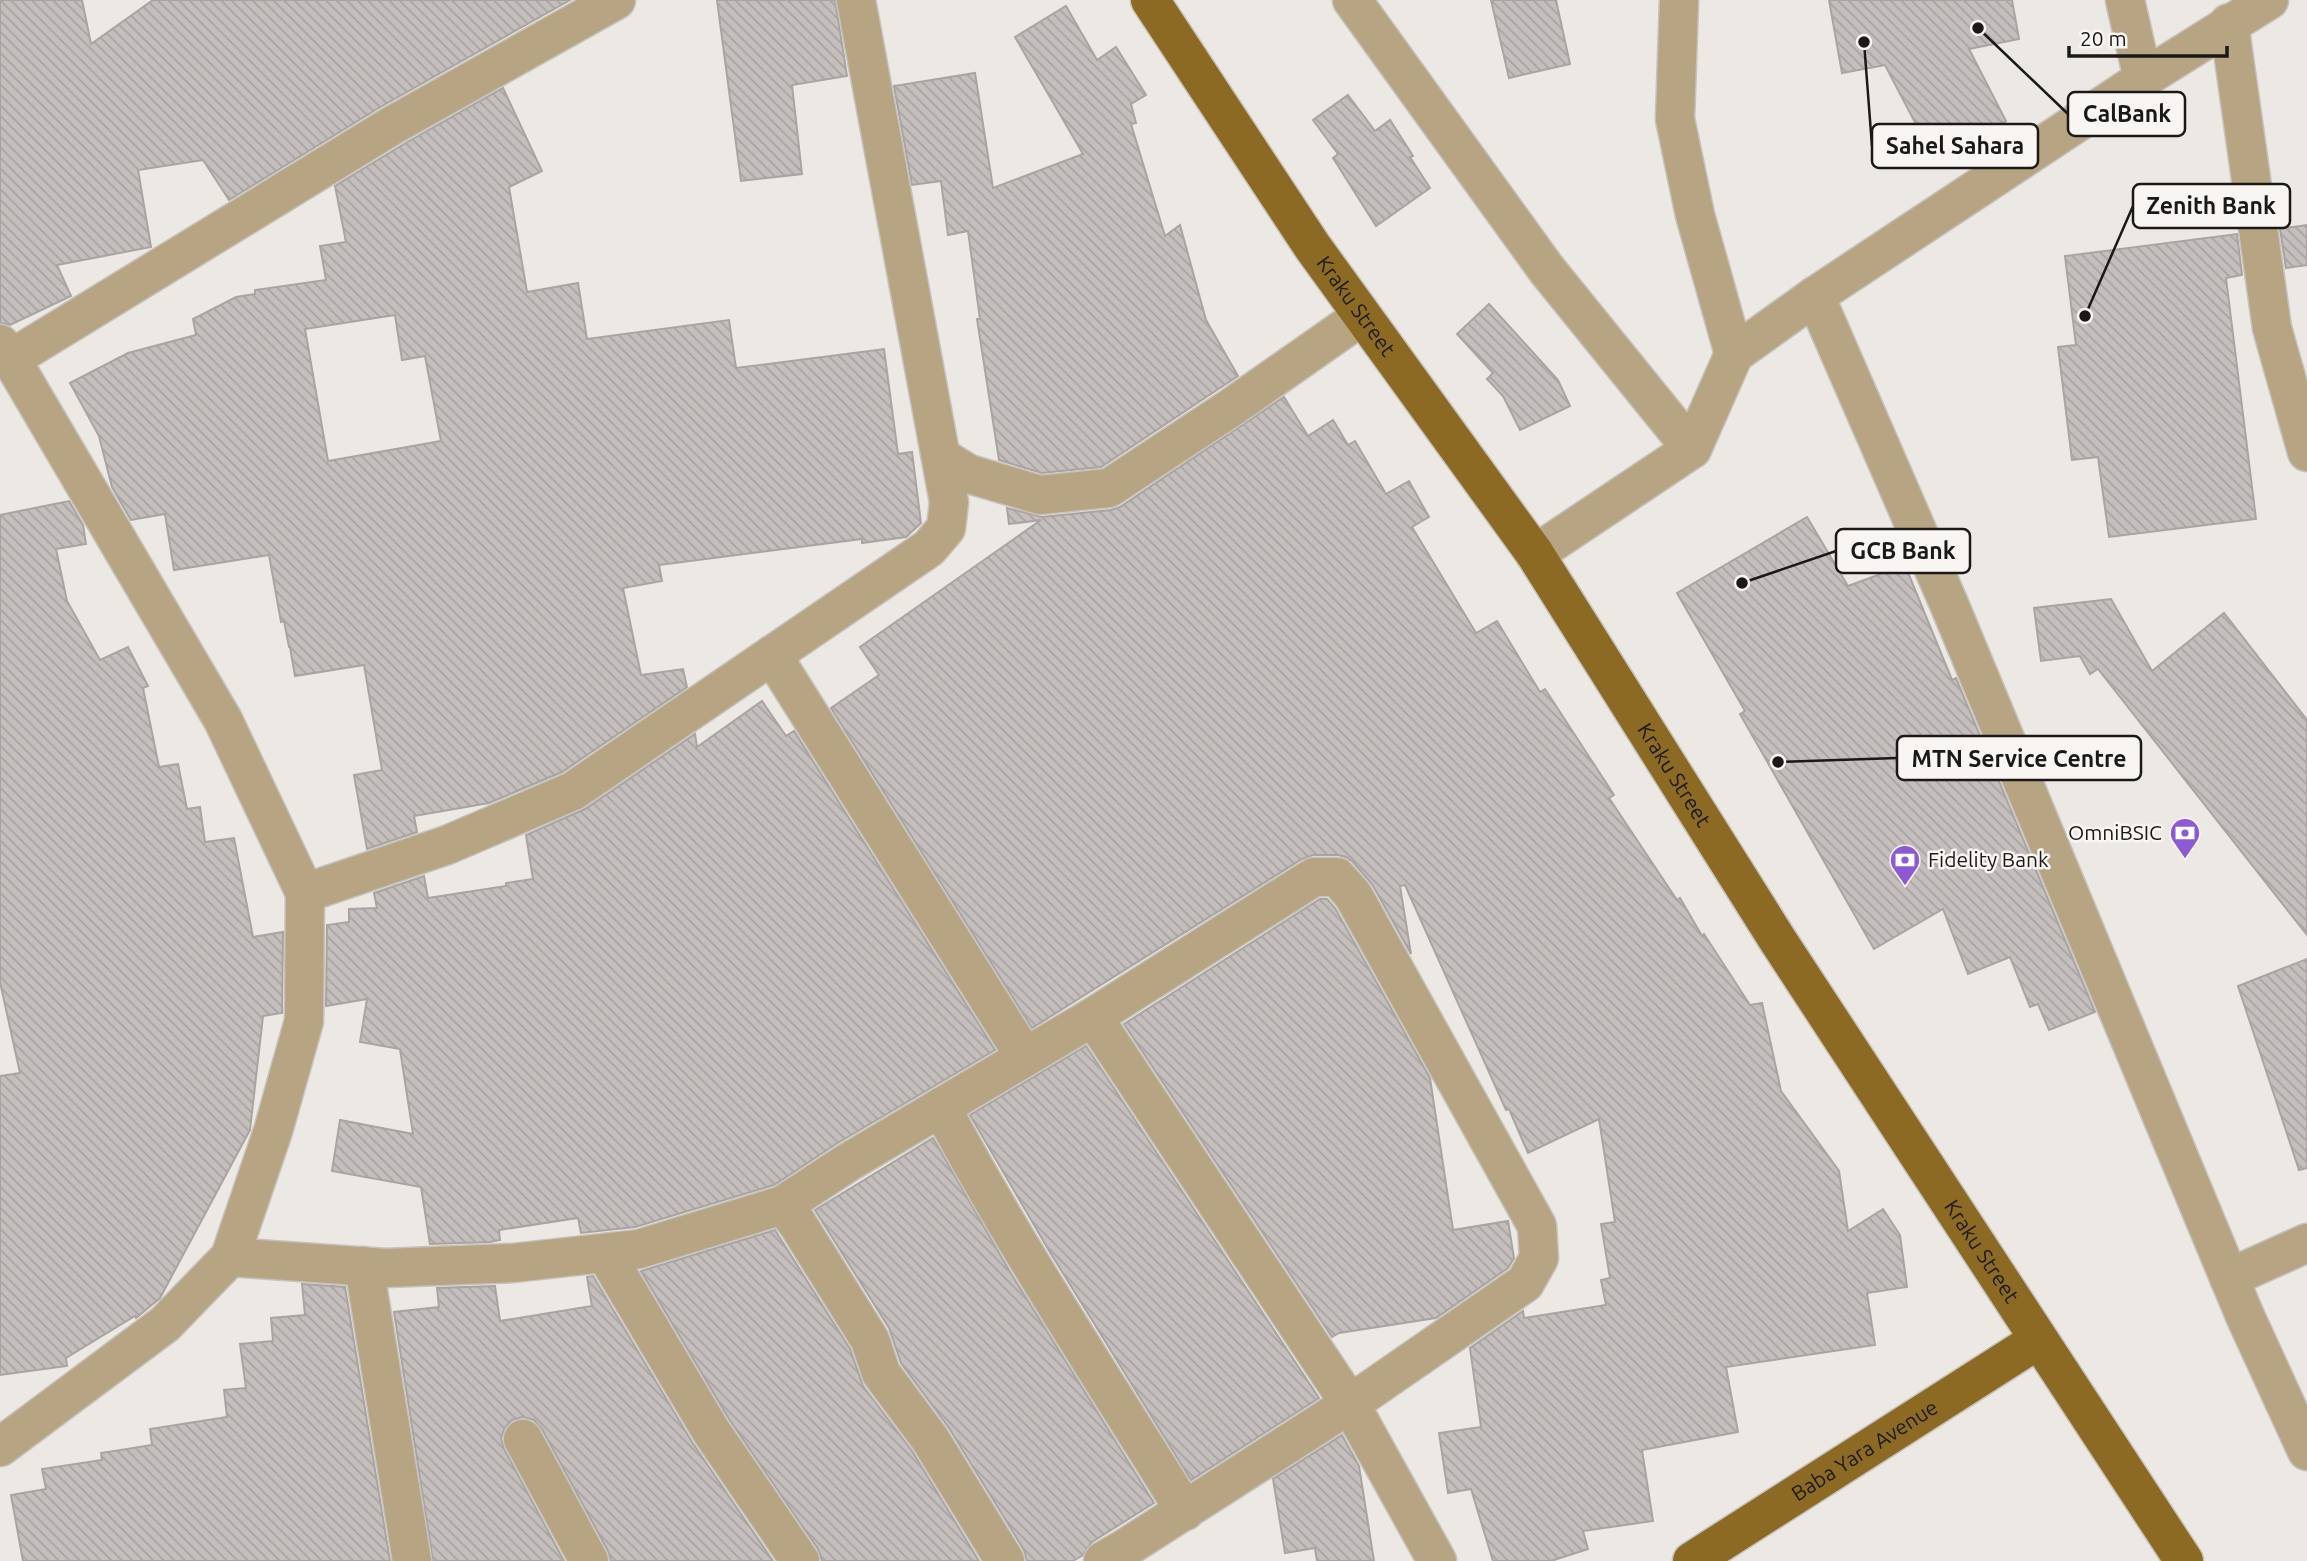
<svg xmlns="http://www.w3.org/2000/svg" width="2307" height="1561" font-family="Ubuntu,sans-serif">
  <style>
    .building { fill: url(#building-back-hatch); stroke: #a9a4a2; stroke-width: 2; fill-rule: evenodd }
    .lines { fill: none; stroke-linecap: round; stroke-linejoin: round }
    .minor-casing { stroke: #c6c3bf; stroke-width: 41 }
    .major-casing { stroke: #c6c3bf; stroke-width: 41 }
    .minor { stroke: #b7a483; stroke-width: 38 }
    .major { stroke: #8c6a23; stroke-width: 38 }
    .labels { text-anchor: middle; stroke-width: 5; stroke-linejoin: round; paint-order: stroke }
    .street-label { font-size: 21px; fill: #1b1918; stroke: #f9f5f2 }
    .poi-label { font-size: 21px; fill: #1b1918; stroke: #f9f5f2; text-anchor: end }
    .leader { fill: none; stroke: #1b1918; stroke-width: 2.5 }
    .callout-dot { fill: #1b1918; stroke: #f9f5f2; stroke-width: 2.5 }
    .callout { fill: #f9f5f2; stroke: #1b1918; stroke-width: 2.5 }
    .callout-label { font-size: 23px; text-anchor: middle; font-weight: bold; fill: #1b1918 }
  </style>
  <defs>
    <pattern id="building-back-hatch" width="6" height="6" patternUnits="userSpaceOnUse" patternTransform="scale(1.75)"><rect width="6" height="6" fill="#c4bebd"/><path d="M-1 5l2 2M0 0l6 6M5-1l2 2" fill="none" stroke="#a8a3a2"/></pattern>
  </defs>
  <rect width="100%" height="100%" fill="#ece8e4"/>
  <!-- building -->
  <g class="building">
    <path d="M 0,0 L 82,0 L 91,44 L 153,0 L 570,0 L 382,106 L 229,200 L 203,160 L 138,170 L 151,247 L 57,265 L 71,296 L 10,325 L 0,323 Z"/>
    <path d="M 717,0 L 835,0 L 847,76 L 792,85 L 802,174 L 741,181 Z"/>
    <path d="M 1491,0 L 1556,0 L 1570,64 L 1509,78 Z"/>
    <path d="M 1829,0 L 2012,0 L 2019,39 L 1969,49 L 2006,121 L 1934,159 L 1885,65 L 1842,73 Z"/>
    <path d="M 1066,6 L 1097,60 L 1116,47 L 1146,95 L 1131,104 L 1136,123 L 1131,124 L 1165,236 L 1180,225 L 1206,320 L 1238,376 L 1101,467 L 1042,473 L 999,460 L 977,319 L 980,319 L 968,231 L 948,235 L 941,181 L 912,185 L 894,86 L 975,73 L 993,188 L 1083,154 L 1015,37 Z"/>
    <path d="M 503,88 L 542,171 L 509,187 L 527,292 L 578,283 L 587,339 L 729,320 L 736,368 L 884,349 L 898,454 L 912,452 L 921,523 L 906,537 L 862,543 L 862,539 L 659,565 L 662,581 L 623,588 L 641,675 L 683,669 L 687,687 L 562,772 L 489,803 L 414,816 L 417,832 L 367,849 L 354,775 L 382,770 L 364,665 L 295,676 L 290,647 L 289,647 L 284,621 L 281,622 L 269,555 L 174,570 L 165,514 L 131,520 L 112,487 L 99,436 L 70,383 L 128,353 L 196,335 L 193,319 L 236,297 L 255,294 L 255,290 L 326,280 L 320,246 L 346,242 L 335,186 L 404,144 ZM 395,315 L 402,360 L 425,356 L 441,441 L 328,461 L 305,329 Z"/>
    <path d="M 1348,95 L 1375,131 L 1390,120 L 1413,156 L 1410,157 L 1430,188 L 1376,226 L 1333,158 L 1338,154 L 1313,120 Z"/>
    <path d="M 2307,225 L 2307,265 L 2286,268 L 2280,229 Z"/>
    <path d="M 2237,234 L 2242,275 L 2226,278 L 2256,519 L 2109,537 L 2098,457 L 2072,460 L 2058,347 L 2076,345 L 2065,256 Z"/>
    <path d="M 1489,304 L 1558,380 L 1570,406 L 1520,430 L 1503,396 L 1487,379 L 1493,373 L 1457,334 Z"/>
    <path d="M 1284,397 L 1308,436 L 1333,420 L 1348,445 L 1355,441 L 1386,494 L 1409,481 L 1429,517 L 1412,527 L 1476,633 L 1497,621 L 1540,692 L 1545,689 L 1614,795 L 1609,798 L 1677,900 L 1680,898 L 1702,936 L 1704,934 L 1750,1005 L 1762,1003 L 1781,1091 L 1839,1171 L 1848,1231 L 1883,1209 L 1900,1235 L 1907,1287 L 1867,1293 L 1875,1345 L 1726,1367 L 1738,1432 L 1642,1450 L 1653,1521 L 1583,1531 L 1588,1549 L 1551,1561 L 1493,1561 L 1471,1489 L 1448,1493 L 1439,1433 L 1481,1427 L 1470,1348 L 1523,1311 L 1524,1318 L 1606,1305 L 1601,1280 L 1610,1278 L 1601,1224 L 1615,1222 L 1599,1119 L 1528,1153 L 1509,1109 L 1506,1110 L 1405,885 L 1400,886 L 1411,954 L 1372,884 L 1353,862 L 1346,857 L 1338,855 L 1313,855 L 1302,859 L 1032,1028 L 831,708 L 879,675 L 860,647 L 1041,520 L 1009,524 L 1007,508 L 1042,517 L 1111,510 L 1120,507 Z"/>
    <path d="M 69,501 L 83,525 L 86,544 L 56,549 L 67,601 L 100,660 L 128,647 L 148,686 L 143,688 L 159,767 L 178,764 L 187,809 L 200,807 L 205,842 L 234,838 L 253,937 L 283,932 L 282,1013 L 263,1016 L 250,1130 L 160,1298 L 136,1318 L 135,1316 L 66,1358 L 67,1366 L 0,1375 L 0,1076 L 20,1073 L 0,982 L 0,515 Z"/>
    <path d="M 1807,517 L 1848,586 L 1905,565 L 1952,680 L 1956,678 L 2095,1012 L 2049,1030 L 2038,1004 L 2030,1007 L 2010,957 L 1968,974 L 1943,909 L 1874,949 L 1740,714 L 1745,711 L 1677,593 Z"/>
    <path d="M 2111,599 L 2152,671 L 2224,613 L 2307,720 L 2307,935 L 2098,669 L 2090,674 L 2080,656 L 2041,661 L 2034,608 Z"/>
    <path d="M 762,701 L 786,736 L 794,731 L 995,1050 L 836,1144 L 774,1185 L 635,1227 L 581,1233 L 578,1218 L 499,1230 L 500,1240 L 490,1242 L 430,1244 L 421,1187 L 332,1171 L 340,1120 L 413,1134 L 400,1049 L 360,1042 L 367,999 L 326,1006 L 327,925 L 349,922 L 349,909 L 377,908 L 374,893 L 424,876 L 428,898 L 506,886 L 506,883 L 533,879 L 526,835 L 585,809 L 695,734 L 697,747 Z"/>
    <path d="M 1320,899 L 1327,899 L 1335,908 L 1430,1078 L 1453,1230 L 1508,1221 L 1514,1258 L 1508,1268 L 1436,1318 L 1339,1333 L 1332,1337 L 1124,1024 Z"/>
    <path d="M 2307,959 L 2307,1168 L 2299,1170 L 2238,986 Z"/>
    <path d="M 1086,1046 L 1319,1398 L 1191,1480 L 1048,1249 L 970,1115 Z"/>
    <path d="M 933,1138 L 1010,1272 L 1154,1503 L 1092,1542 L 1083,1555 L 1073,1561 L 1027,1561 L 1024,1550 L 949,1428 L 901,1363 L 889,1328 L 815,1210 Z"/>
    <path d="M 775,1230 L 850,1349 L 863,1386 L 912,1451 L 979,1561 L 822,1561 L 818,1549 L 729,1419 L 641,1271 Z"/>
    <path d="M 593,1276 L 692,1442 L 773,1561 L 611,1561 L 608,1551 L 542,1429 L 534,1420 L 523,1417 L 512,1420 L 505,1427 L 501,1438 L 504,1449 L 564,1561 L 433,1561 L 394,1312 L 439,1307 L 437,1288 L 495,1286 L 500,1321 L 592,1306 L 587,1277 Z"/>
    <path d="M 302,1284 L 345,1287 L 390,1561 L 23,1561 L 11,1495 L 46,1489 L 42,1469 L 102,1460 L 101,1453 L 152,1445 L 150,1429 L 227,1417 L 224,1390 L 246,1388 L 240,1344 L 273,1341 L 271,1318 L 305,1315 Z"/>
    <path d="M 1342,1435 L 1359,1466 L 1374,1561 L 1317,1561 L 1315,1548 L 1285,1553 L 1273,1479 Z"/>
  </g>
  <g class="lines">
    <!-- minor casing -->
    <g class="minor-casing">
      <g id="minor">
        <path d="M 1352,0 L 1547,270 L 1692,449 L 1535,554"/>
        <path d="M 1679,0 L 1675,119 L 1695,215 L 1734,354"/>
        <path d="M 2125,0 L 2143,79"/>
        <path d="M 2229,23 L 2272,328 L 2307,452"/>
        <path d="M 1815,296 L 2143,79 L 2269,0"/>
        <path d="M 0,344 L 11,359 L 223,720 L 305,893 L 304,1021 L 273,1131 L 230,1257 L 165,1324 L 0,1447"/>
        <path d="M 11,359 L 393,125 L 616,0"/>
        <path d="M 1692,449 L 1734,354 L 1815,296 L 1949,604 L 2245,1316 L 2307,1451"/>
        <path d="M 941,457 L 969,474 L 1040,495 L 1109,488 L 1232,407 L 1362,316"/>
        <path d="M 772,655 L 1025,1057"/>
        <path d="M 305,893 L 447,845 L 573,791 L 929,548 L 946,528 L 949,502 L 856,0"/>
        <path d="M 1093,1017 L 1350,1404 L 1437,1561"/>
        <path d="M 941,1107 C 1015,1246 1102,1377 1185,1511"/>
        <path d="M 783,1205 L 797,1223 L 870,1340 L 881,1373 L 930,1439 L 1005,1561"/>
        <path d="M 605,1253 L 711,1431 L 800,1561"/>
        <path d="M 230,1257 L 385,1268 L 513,1263 L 639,1249 L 783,1205 L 847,1163 L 1093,1017 L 1314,877 L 1337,877 L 1353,895 L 1537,1226 L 1539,1258 L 1525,1283 L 1350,1404 L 1124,1549 L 1103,1561"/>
        <path d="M 364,1266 L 412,1561"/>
        <path d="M 2229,1278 L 2307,1243"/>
        <path d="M 523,1439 L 589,1561"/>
      </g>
    </g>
    <!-- major casing -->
    <g class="major-casing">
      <g id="major">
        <path id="s1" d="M 1150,0 L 1312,246 L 1535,554 L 1777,939 L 2184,1561"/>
        <path id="s2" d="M 1692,1561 L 2038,1340"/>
      </g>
    </g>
    <!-- minor -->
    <use href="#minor" class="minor"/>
    <!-- major -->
    <use href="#major" class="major"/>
  </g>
  <!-- icons -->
  <defs>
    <g id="bank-pin" transform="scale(1.575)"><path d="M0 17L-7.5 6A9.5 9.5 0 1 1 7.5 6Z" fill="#8e5ad3" stroke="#f9f5f2"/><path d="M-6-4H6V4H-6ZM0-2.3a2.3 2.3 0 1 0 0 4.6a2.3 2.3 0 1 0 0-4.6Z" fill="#fff"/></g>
  </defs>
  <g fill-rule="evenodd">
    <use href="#bank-pin" x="2185" y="833"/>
    <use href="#bank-pin" x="1905" y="860"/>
  </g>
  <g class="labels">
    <!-- street labels -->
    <g class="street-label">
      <text dy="7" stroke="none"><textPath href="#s1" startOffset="369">Kraku Street</textPath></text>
      <text dy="7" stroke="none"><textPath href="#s1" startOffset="936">Kraku Street</textPath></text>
      <text dy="7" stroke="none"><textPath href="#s1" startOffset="1503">Kraku Street</textPath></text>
      <text dy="7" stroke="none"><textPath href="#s2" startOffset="205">Baba Yara Avenue</textPath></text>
    </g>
    <!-- poi labels -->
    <g class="poi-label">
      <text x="2162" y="840">OmniBSIC</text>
      <text x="1928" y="867" text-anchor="start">Fidelity Bank</text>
    </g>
  </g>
  <!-- callouts -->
  <path class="leader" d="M1978 28L2068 114M1864 42L1872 146M2085 316L2133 206M1742 583L1836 551M1778 762L1897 758"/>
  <g class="callout-dot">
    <circle cx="1978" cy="28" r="7"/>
    <circle cx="1864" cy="42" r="7"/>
    <circle cx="2085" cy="316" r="7"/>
    <circle cx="1742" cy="583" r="7"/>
    <circle cx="1778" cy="762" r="7"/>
  </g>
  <g class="callout">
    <rect x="2068" y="92" width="117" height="44" rx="7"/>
    <rect x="1872" y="124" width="166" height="44" rx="7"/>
    <rect x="2133" y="184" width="157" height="44" rx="7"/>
    <rect x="1836" y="529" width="134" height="44" rx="7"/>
    <rect x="1897" y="736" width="244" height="44" rx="7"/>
  </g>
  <g class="callout-label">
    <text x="2127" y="122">CalBank</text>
    <text x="1955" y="154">Sahel Sahara</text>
    <text x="2211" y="214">Zenith Bank</text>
    <text x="1903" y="559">GCB Bank</text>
    <text x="2019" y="767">MTN Service Centre</text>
  </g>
  <!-- scale -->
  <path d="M2069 46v10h158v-10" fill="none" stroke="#1b1918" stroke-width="3.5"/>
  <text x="2080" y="46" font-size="21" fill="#1b1918" stroke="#f9f5f2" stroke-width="5" paint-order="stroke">20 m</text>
</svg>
